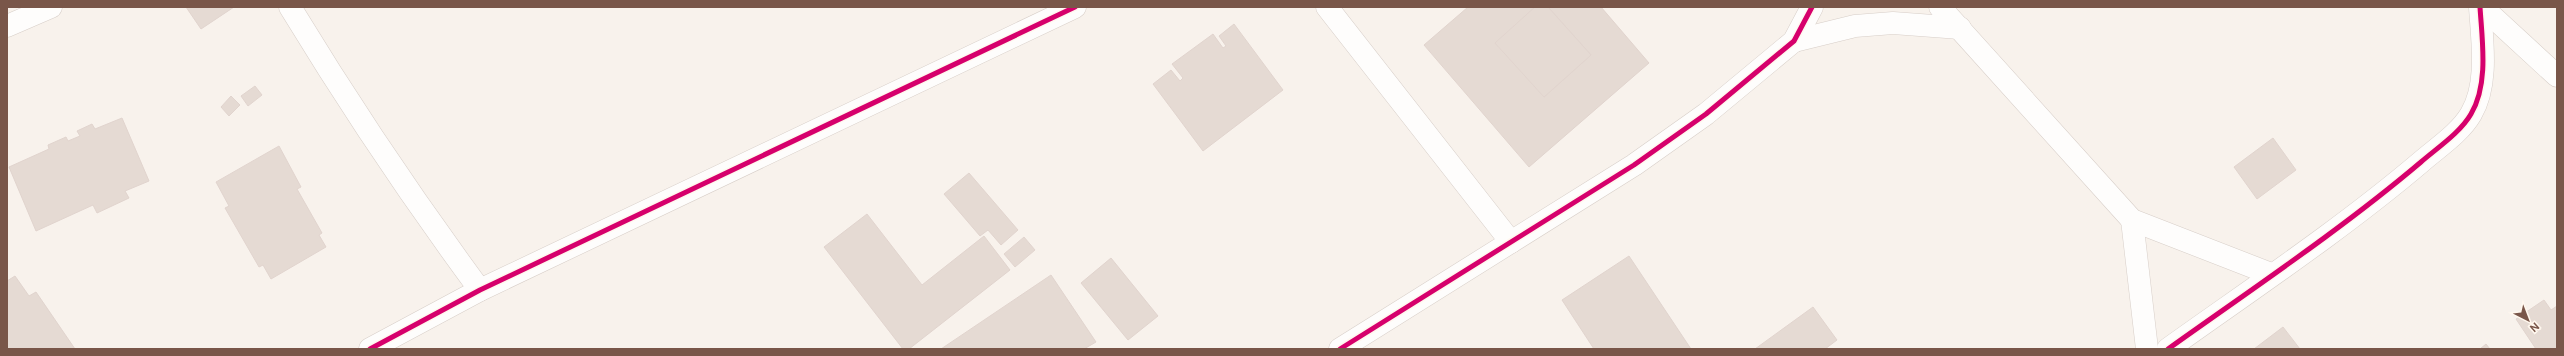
<svg xmlns="http://www.w3.org/2000/svg" width="2564" height="356" font-family="'DM Sans',sans-serif">
  <style>
    .building { fill: #e5dad3; stroke: #e1d4ce }
    .lines { fill: none; stroke-linecap: round; stroke-linejoin: round }
    .street-casing { stroke: #d7cec8; stroke-width: 23 }
    .street { stroke: #fefdfc; stroke-width: 22 }
    .cycleway-casing { stroke: #fff7ee; stroke-width: 8 }
    .cycleway { stroke: #d6006c; stroke-width: 5 }
  </style>
  <rect width="100%" height="100%" fill="#f8f2ec"/>
  <!-- building -->
  <g class="building">
    <path d="M 186,7 L 234,7 L 201,29 Z"/>
    <path d="M 1468,7 L 1535,7 L 1495,43 L 1544,97 L 1591,55 L 1548,7 L 1601,7 L 1649,63 L 1529,167 L 1424,45 Z"/>
    <path d="M 1535,7 L 1548,7 L 1591,55 L 1544,97 L 1495,43 Z"/>
    <path d="M 1234,24 L 1283,90 L 1203,151 L 1153,84 L 1171,70 L 1180,81 L 1183,78 L 1172,64 L 1213,34 L 1223,48 L 1226,46 L 1219,36 Z"/>
    <path d="M 255,86 L 262,95 L 248,106 L 241,96 Z"/>
    <path d="M 231,96 L 240,105 L 229,116 L 221,107 Z"/>
    <path d="M 122,118 L 149,181 L 125,191 L 129,198 L 97,213 L 93,205 L 36,231 L 9,167 L 49,149 L 48,145 L 66,137 L 68,141 L 80,136 L 77,131 L 92,124 L 95,129 Z"/>
    <path d="M 2273,138 L 2296,170 L 2257,199 L 2234,167 Z"/>
    <path d="M 279,146 L 301,187 L 297,189 L 322,233 L 319,235 L 326,247 L 271,279 L 263,265 L 259,267 L 225,208 L 229,206 L 216,182 Z"/>
    <path d="M 969,173 L 1018,230 L 1001,245 L 988,230 L 980,236 L 944,194 Z"/>
    <path d="M 867,214 L 922,285 L 984,236 L 1010,270 L 909,349 L 903,349 L 824,247 Z"/>
    <path d="M 1024,237 L 1035,250 L 1015,267 L 1004,254 Z"/>
    <path d="M 1629,256 L 1691,349 L 1594,349 L 1562,300 Z"/>
    <path d="M 1111,258 L 1158,316 L 1128,340 L 1081,283 Z"/>
    <path d="M 1051,275 L 1096,342 L 1084,349 L 941,349 Z"/>
    <path d="M 15,276 L 29,296 L 36,292 L 75,349 L 7,349 L 7,281 Z"/>
    <path d="M 2544,300 L 2551,310 L 2557,306 L 2557,349 L 2536,349 L 2516,319 Z"/>
    <path d="M 1813,307 L 1837,340 L 1825,349 L 1755,349 Z"/>
    <path d="M 2283,327 L 2300,349 L 2254,349 Z"/>
    <path d="M 2486,344 L 2490,349 L 2480,349 Z"/>
  </g>
  <g class="lines">
    <!-- street casing -->
    <g class="street-casing">
      <g id="street">
        <path d="M 290,7 C 349,104 412,198 480,290"/>
        <path d="M 1327,7 L 1511,242"/>
        <path d="M 1940,7 L 2132,220 L 2271,274"/>
        <path d="M 2482,7 L 2557,76"/>
        <path d="M 7,26 L 51,7"/>
        <path d="M 1794,41 L 1855,26 L 1893,23 L 1960,28"/>
        <path d="M 2132,220 L 2147,349"/>
        <path d="M 370,349 L 480,290 L 1075,7"/>
        <path d="M 1340,349 L 1634,165 L 1706,114 L 1794,41 L 1812,7"/>
        <path d="M 2168,349 C 2252,289 2342,229 2421,162 C 2437,148 2460,133 2471,114 C 2489,84 2482,40 2480,7"/>
      </g>
    </g>
    <!-- street -->
    <use href="#street" class="street"/>
    <!-- cycleway casing -->
    <g class="cycleway-casing">
      <g id="cycleway">
        <path d="M 370,349 L 480,290 L 1075,7"/>
        <path d="M 1340,349 L 1634,165 L 1706,114 L 1794,41 L 1812,7"/>
        <path d="M 2168,349 C 2252,289 2342,229 2421,162 C 2437,148 2460,133 2471,114 C 2489,84 2482,40 2480,7"/>
      </g>
    </g>
    <!-- cycleway -->
    <use href="#cycleway" class="cycleway"/>
  </g>
  <!-- border -->
  <rect width="2564" height="356" fill="none" stroke="#795649" stroke-width="16"/>
  <!-- north arrow -->
  <g transform="translate(2528 320) rotate(138)" stroke="#fff7ee" stroke-width="3" paint-order="stroke">
  <path d="M0-3L7 15L0 10L-7 15Z" fill="#795649"/>
  <text y="-6" font-size="11" font-weight="bold" text-anchor="middle" fill="#795649">N</text>
  </g>
</svg>
